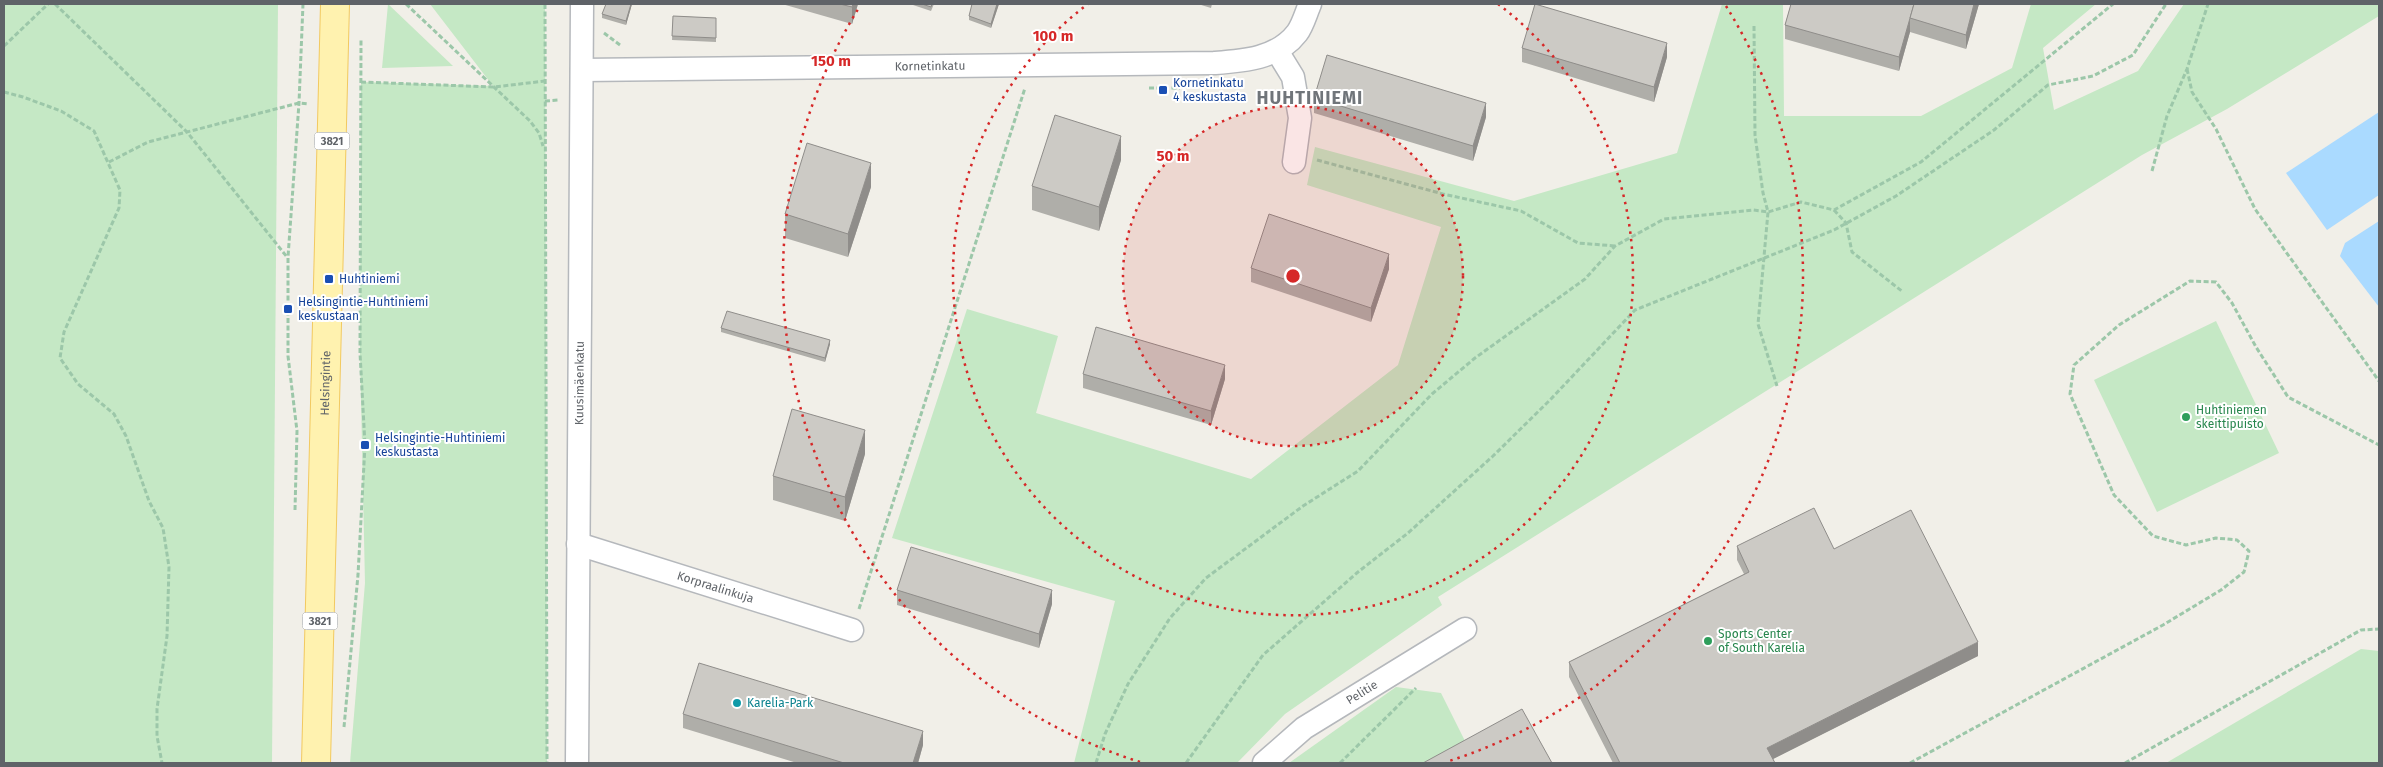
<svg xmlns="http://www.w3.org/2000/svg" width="2383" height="767" font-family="'Fira Sans',sans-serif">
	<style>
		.green { fill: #c5e8c5 }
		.water { fill: #aadaff }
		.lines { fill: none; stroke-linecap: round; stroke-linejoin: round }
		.minor-casing { stroke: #b5b8bc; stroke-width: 25 }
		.major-casing { stroke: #f2c960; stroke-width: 30 }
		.path { stroke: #9cc7a9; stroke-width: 3; stroke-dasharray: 5 2.5; stroke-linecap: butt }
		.minor { stroke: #fff; stroke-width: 22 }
		.major { stroke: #fff2af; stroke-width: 28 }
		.wall { fill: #afaea9 }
		.shaded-wall { fill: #8f8d8a }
		.building { fill: #cccac5; stroke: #8f8d8a }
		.ring { fill: none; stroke: #d62828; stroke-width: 2.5; stroke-dasharray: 2.5 5 }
		.transit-dot { fill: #1a4fb4; stroke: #fff; stroke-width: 2 }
		.leisure-dot { fill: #2e9e5b; stroke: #fff; stroke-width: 2 }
		.culture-dot { fill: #0f9aa8; stroke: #fff; stroke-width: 2 }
		.labels { text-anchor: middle; stroke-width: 4; stroke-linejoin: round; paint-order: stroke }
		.shield { fill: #fff; stroke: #8f9295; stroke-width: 1 }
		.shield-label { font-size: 11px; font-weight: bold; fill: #5f6368 }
		.street-label { font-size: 12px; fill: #5f6368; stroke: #fff }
		.transit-label { font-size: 12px; fill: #164399; stroke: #fff; text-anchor: start }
		.leisure-label { font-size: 12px; fill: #27864d; stroke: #fff; text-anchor: start }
		.culture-label { font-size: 12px; fill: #0d838f; stroke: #fff; text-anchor: start }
		.district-label { font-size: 18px; font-weight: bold; letter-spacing: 1px; fill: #70757a; stroke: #fff }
		.centre { fill: #d62828; stroke: #fff; stroke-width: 2.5 }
		.ring-label { font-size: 15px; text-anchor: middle; font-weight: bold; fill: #d62828; stroke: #fff; stroke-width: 4; stroke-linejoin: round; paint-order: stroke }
	</style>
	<rect width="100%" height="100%" fill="#f1efe8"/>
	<g class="green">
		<polygon points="4,4 278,4 272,763 4,763"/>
		<polygon points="388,4 453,66 382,68"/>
		<polygon points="430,4 545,4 547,763 350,763 365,583 360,353 361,82 493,86"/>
		<polygon points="1722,4 1783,4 1784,116 1921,116 2012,68 2031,4 2096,4 2043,48 2054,110 2138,71 2184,4 2379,4 2379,16 2227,109 2142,155 1438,597 1442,605 1285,714 1237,763 1074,763 1115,601 892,538 967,309 1058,336 1036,413 1251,479 1398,365 1441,227 1307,185 1315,147 1514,201 1677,153"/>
		<polygon points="2216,321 2279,453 2157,512 2094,380"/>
		<polygon points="2361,649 2379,651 2379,763 2166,763"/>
		<polygon points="1396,687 1441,693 1467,745 1430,763 1289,763"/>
	</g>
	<g class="water">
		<polygon points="2379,112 2379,195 2327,230 2286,173"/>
		<polygon points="2379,221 2379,307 2340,256 2345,243"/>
	</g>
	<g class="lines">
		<defs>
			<g id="minor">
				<polyline points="1277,51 1293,77 1300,118 1294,162"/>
				<path id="s1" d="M 582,70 L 1214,63 C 1243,61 1277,59 1297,33 C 1303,25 1306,13 1310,4"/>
				<path id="s2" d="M 578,544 L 852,630"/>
				<path id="s3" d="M 577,763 L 582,4"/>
				<path id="s4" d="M 1264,763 L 1304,728 L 1465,629"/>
			</g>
			<g id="major">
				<path id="s5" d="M 316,763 L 335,4"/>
			</g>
		</defs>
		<use href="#minor" class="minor-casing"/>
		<use href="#major" class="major-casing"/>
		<g class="path">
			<polyline points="55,4 187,132 287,257"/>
			<polyline points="406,4 530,121 539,133 543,146"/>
			<polyline points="545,4 547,763"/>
			<polyline points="1754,26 1755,135 1763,193 1768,212 1758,324 1777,386"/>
			<polyline points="604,33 620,45"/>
			<polyline points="4,46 48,4"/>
			<polyline points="2187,69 2192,92 2216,129 2255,209 2379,381"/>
			<polyline points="361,82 494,87 545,81"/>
			<polyline points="1149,88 1180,88"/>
			<polyline points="4,92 23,97 61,111 94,131 120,190 119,208 64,332 60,358 78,384 114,414 126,436 149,501 163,528 169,567 167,636 157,709 157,736 162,763"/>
			<polyline points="545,101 559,100"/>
			<polyline points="1317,160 1443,194 1521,211 1578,243 1615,246"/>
			<polyline points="109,162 148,142 299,103 308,104"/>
			<polyline points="2152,171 2167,116 2187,69 2208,4"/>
			<polyline points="1834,210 1846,223 1852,252 1903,292"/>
			<polyline points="295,510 297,431 288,356 288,257 299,103 303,4"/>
			<polyline points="859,609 1025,88"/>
			<polyline points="344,727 358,575 365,445 360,353 361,39"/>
			<polyline points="1096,763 1105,734 1128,684 1170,618 1206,578 1303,506 1358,471 1432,394 1475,358 1585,279 1615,246 1664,219 1753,210 1768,212 1801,202 1834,210 1921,162 2113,4"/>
			<polyline points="1186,763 1263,655 1358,572 1408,533 1493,456 1550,400 1635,310 1834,230 1896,196 1994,130 2048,85 2093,76 2133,55 2166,4"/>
			<polyline points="1340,763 1416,688"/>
			<polyline points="1910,763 2163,625 2221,590 2244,572 2249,551 2237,540 2216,538 2186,545 2153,536 2114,495 2070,394 2074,365 2119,325 2190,281 2216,282 2232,303 2256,347 2288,397 2379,445"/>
			<polyline points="2125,763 2361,630 2379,629"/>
		</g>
		<use href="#minor" class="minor"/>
		<use href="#major" class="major"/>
	</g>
	<g class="wall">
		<polygon points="632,4 626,25 602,18 602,14"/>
		<polygon points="782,4 858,4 852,24"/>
		<polygon points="910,4 934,4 931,11"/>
		<polygon points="999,4 991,28 969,20 969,16"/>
		<polygon points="1198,4 1212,4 1211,8"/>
		<polygon points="1791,4 1979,4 1966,49 1910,32 1899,71 1785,39 1785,25"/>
		<polygon points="673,16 716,18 716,42 672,40"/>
		<polygon points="1522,48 1667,57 1654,102 1522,62"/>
		<polygon points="1314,98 1486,117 1473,161 1314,113"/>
		<polygon points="1121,160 1099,231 1032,210 1032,186"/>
		<polygon points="871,187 848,257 785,238 785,214"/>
		<polygon points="1251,268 1389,269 1371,322 1251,282"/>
		<polygon points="721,328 830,344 825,362 721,332"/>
		<polygon points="1083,374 1225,379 1211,425 1083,388"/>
		<polygon points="865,454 845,521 773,500 773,476"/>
		<polygon points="1737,546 1834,549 1978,656 1773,759 1775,763 1613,763 1569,677 1569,662 1744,574 1737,560"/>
		<polygon points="897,590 1052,604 1039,648 897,605"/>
		<polygon points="683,714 923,745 918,763 797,763 683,728"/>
	</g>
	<g class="shaded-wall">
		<polygon points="631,4 632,4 626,25 626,21"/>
		<polygon points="853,4 858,4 852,24 852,7"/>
		<polygon points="997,4 999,4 991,28 991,24"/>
		<polygon points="1974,4 1979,4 1966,49 1966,35"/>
		<polygon points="1910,18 1910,32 1899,71 1899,57"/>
		<polygon points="1667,43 1667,57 1654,102 1654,87"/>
		<polygon points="1486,103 1486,117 1473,161 1473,146"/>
		<polygon points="1121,136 1121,160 1099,231 1099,207"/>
		<polygon points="871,163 871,187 848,257 848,234"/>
		<polygon points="1389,254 1389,269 1371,322 1371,308"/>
		<polygon points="830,340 830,344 825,362 825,358"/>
		<polygon points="1225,365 1225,379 1211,425 1211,411"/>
		<polygon points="865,430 865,454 845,521 845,497"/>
		<polygon points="1052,590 1052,604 1039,648 1039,634"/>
		<polygon points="1978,642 1978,656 1767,762 1767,748"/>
		<polygon points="923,731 923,745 918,763 913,763"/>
	</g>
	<g class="building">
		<polygon points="606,4 631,4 626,21 602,14"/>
		<polygon points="840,4 853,4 852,7"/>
		<polygon points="922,4 932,4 931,7"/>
		<polygon points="972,4 997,4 991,24 969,16"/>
		<polygon points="1535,4 1667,43 1654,87 1522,48"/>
		<polygon points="1791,4 1914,4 1899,57 1785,25"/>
		<polygon points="1914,4 1974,4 1966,35 1910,18"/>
		<polygon points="673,16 716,18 716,38 672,36"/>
		<polygon points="1327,55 1486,103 1473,146 1314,98"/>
		<polygon points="1055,115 1121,136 1099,207 1032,186"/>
		<polygon points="807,143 871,163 848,234 785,214"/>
		<polygon points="1269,214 1389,254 1371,308 1251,268"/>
		<polygon points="727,311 830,340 825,358 721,328"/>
		<polygon points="1096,327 1225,365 1211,411 1083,374"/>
		<polygon points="792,409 865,430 845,497 773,476"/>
		<polygon points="1814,508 1834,549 1911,510 1978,642 1767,748 1775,763 1620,763 1569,662 1749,572 1737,546"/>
		<polygon points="911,547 1052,590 1039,634 897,590"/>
		<polygon points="699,663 923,731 913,763 844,763 683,714"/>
		<polygon points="1522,709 1552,763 1423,763"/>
	</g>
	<circle cx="1293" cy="276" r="170" fill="#d62828" fill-opacity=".12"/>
	<g class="ring">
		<circle cx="1293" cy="276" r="170"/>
		<path d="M1498 4A340 340 0 1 1 1088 4"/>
		<path d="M1140 762A510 510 0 0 1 860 6M1726 6A510 510 0 0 1 1446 762"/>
	</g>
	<g class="transit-dot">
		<rect x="1158" y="85" width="10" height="10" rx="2.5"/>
		<rect x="324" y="274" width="10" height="10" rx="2.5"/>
		<rect x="283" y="304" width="10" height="10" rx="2.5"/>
		<rect x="360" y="440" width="10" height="10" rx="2.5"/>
	</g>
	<g class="leisure-dot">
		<circle cx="2186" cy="417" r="5"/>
		<circle cx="1708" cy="641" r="5"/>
	</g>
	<circle class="culture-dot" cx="737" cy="703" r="5"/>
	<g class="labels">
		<g class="shield">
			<rect x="314.5" y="132.5" width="35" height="17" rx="4"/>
			<rect x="302.5" y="612.5" width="35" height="17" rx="4"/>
		</g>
		<g class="shield-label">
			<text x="332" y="145">3821</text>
			<text x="320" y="625">3821</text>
		</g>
		<g class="street-label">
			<text dy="4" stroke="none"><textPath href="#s1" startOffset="348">Kornetinkatu</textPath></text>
			<text dy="4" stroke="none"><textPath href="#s3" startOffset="380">Kuusimäenkatu</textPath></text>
			<text dy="4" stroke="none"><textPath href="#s5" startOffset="380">Helsingintie</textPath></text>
			<text dy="4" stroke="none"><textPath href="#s2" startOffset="144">Korpraalinkuja</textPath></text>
			<text dy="4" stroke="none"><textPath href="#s4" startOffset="121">Pelitie</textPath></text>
		</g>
		<g class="transit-label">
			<text x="1173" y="87">Kornetinkatu<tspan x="1173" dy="14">4 keskustasta</tspan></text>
			<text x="339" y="283">Huhtiniemi</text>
			<text x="298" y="306">Helsingintie-Huhtiniemi<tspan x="298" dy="14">keskustaan</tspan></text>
			<text x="375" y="442">Helsingintie-Huhtiniemi<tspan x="375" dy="14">keskustasta</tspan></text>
		</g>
		<g class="leisure-label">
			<text x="2196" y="414">Huhtiniemen<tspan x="2196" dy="14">skeittipuisto</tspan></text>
			<text x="1718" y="638">Sports Center<tspan x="1718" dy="14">of South Karelia</tspan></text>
		</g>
		<g class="culture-label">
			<text x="747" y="707">Karelia-Park</text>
		</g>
		<g class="district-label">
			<text x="1310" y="104">HUHTINIEMI</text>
		</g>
	</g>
	<circle cx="1293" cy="276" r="8" class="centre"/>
	<g class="ring-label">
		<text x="1053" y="41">100 m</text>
		<text x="831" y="66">150 m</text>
		<text x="1173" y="161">50 m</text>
	</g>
	<rect width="2383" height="767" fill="none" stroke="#5f6368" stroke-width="10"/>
</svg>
